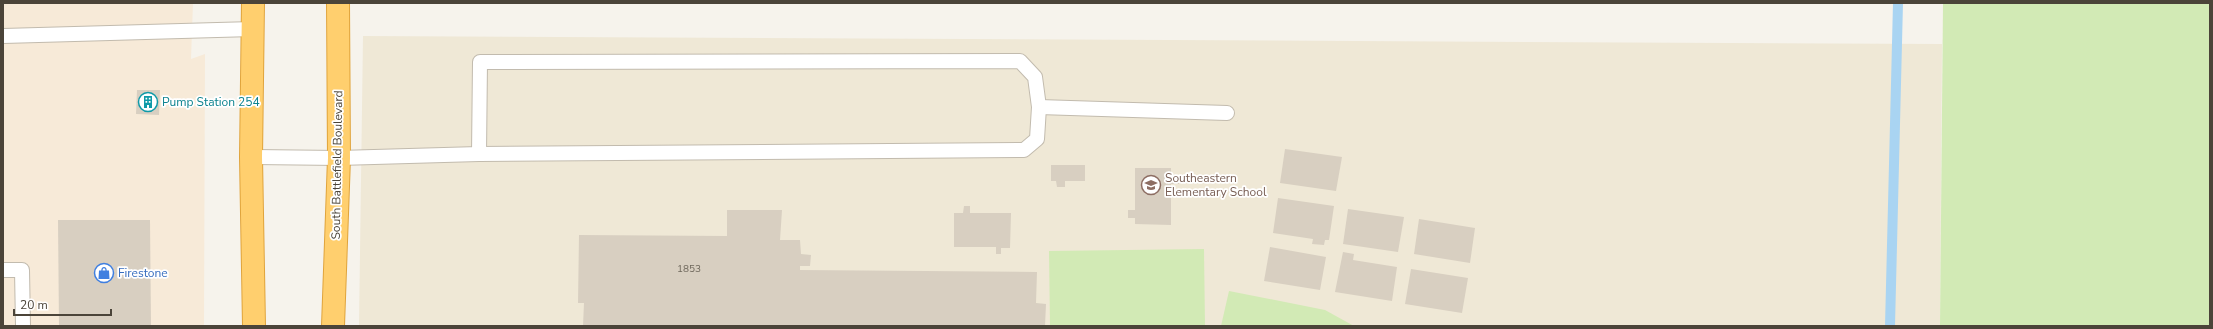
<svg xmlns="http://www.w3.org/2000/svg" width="2213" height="329" font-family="'Nunito Sans',sans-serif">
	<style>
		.commercial { fill: #f7ead8 }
		.education { fill: #efe8d6 }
		.green { fill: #d2eab5 }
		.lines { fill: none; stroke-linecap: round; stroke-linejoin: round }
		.stream { stroke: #a9d4f2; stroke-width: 10 }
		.building { fill: #d8cfc1 }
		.lane-casing { stroke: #c2bbae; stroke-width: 16 }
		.highway-casing { stroke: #e0a43c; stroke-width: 24 }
		.lane { stroke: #fff; stroke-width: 14 }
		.highway { stroke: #ffcf6e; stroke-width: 22 }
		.labels { text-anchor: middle; stroke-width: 3.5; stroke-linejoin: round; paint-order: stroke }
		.number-label { font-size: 10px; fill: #6e675b }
		.culture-label { font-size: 12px; fill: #0d838f; stroke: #fff; text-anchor: start }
		.street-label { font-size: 12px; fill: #4b4439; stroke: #fff }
		.education-label { font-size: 12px; fill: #785e54; stroke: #fff; text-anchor: start }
		.shop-label { font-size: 12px; fill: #366cbe; stroke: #fff; text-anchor: start }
	</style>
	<rect width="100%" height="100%" fill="#f6f3ec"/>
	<polygon class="commercial" points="3,3 193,3 191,59 205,54 204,326 3,326"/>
	<polygon class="education" points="363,36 1942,44 1940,326 359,326"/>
	<g class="green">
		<polygon points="1943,3 2210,3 2210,326 1940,326"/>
		<polygon points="1204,249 1205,326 1050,326 1049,251"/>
		<polygon points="1229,291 1325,310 1354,326 1221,326"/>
	</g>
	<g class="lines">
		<polyline class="stream" points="1890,326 1898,3"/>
	</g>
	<g class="building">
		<polygon points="137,90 160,90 159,115 136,114"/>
		<polygon points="1285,149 1342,157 1336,191 1280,183"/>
		<polygon points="1051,165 1085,165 1085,181 1065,181 1065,187 1057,187 1056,181 1051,181"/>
		<polygon points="1135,168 1171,168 1171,177 1179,177 1179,184 1171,184 1171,225 1135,224 1135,218 1128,218 1128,210 1135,210"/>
		<polygon points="1278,198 1334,206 1329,240 1325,240 1324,245 1312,244 1313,239 1273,233"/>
		<polygon points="964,206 970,206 970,213 1011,213 1010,248 1001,248 1001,254 996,254 996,247 954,247 954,213 963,213"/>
		<polygon points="1348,209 1404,217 1398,252 1343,244"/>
		<polygon points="727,210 782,210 780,240 800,240 801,254 811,255 810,266 800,266 800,270 1037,272 1036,303 1046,304 1045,326 583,326 584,303 578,303 579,235 727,236"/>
		<polygon points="1419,219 1475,228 1470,263 1414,254"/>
		<polygon points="58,220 150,220 151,326 59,326"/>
		<polygon points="1270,247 1326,257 1320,290 1264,281"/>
		<polygon points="1343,252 1354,254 1353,260 1397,267 1392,301 1335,292"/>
		<polygon points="1411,269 1468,278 1462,313 1405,304"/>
	</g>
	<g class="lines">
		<defs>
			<g id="lane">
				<polyline points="3,36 253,29"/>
				<polyline points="1039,107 1227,113"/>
				<polyline points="251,157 339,158 479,154 1024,150 1037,139 1039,107 1035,77 1020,61 480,62 479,154"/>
				<polyline points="3,270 22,270 23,326"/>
			</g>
			<g id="highway">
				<polyline points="253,3 251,157 254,326"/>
				<polyline points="333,326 339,158 338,3"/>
			</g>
		</defs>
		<use href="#lane" class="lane-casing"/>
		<use href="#highway" class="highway-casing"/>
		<use href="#lane" class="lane"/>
		<use href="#highway" class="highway"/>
	</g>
	<defs>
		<symbol id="building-ring" viewBox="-11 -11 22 22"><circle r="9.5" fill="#fff" stroke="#0f9aa8" stroke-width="1.5"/><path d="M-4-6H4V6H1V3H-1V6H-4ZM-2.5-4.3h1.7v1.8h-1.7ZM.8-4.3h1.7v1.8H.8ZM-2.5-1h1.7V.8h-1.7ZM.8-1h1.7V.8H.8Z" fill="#0f9aa8"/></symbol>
		<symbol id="school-ring" viewBox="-11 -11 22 22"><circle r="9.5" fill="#fff" stroke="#8d6e63" stroke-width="1.5"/><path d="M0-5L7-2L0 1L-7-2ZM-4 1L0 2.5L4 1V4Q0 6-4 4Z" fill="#8d6e63"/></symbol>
		<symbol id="shop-ring" viewBox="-11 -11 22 22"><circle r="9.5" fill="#fff" stroke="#3f7fe0" stroke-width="1.5"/><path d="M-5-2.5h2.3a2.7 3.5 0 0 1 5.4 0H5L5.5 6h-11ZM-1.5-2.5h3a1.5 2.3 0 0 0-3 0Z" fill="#3f7fe0"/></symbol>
	</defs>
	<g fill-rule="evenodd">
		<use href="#building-ring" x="137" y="91" width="22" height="22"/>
		<use href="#school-ring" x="1140" y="174" width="22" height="22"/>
		<use href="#shop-ring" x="93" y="262" width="22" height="22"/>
	</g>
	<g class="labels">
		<g class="number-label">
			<text x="689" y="272">1853</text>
		</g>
		<g class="culture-label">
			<text x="162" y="106">Pump Station 254</text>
		</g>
		<g class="street-label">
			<text transform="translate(337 165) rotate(-89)" y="4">South Battlefield Boulevard</text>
		</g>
		<g class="education-label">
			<text x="1165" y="182">Southeastern<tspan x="1165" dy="14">Elementary School</tspan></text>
		</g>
		<g class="shop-label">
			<text x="118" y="277">Firestone</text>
		</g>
	</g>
	<rect width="2213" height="329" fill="none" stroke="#4b4439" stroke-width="8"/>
	<path d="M14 309v6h97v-6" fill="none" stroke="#4b4439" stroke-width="2"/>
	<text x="20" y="309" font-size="12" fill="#4b4439" stroke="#ffffff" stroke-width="3" paint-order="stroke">20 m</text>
</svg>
